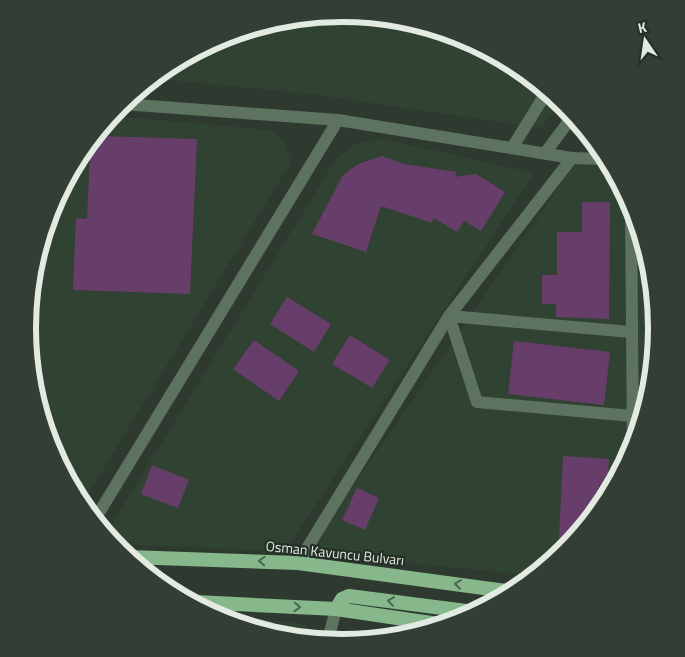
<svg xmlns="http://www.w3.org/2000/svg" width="685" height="657" font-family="'Titillium Web',sans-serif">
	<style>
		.built { fill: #304232 }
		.building { fill: #673d69 }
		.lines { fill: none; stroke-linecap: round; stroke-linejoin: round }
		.minor { stroke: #5d725f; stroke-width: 12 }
		.tertiary { stroke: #5d725f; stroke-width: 12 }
		.trunk { stroke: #87b88c; stroke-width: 14 }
		.oneway { stroke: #4c664e }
		.labels { text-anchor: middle; stroke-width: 4.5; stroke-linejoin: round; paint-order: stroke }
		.street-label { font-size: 14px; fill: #e2eae2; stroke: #243025 }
		.rim { fill: none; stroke: #e2eae2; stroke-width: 6 }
	</style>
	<rect width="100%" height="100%" fill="#2e3a2f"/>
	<g class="built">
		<polygon points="343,14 463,38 560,103 541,128 311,94 160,79 222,38"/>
		<polygon points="113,116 269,130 284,141 290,159 289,165 85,499 52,449 28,328 52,208"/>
		<polygon points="383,139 534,173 285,551 115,544 107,532 336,159 355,144"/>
		<polygon points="574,165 605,166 633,208 657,329 633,449 565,551 529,575 307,553"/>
		<polygon points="213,614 304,624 308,627 313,637 222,619"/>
	</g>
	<g class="building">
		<polygon points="100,136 197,139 190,294 73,290 76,218 87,219 90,151"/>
		<polygon points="382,156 404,164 457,172 454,177 476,174 505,192 481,231 464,221 457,232 434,218 432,223 381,206 366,252 312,234 343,175 358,164"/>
		<polygon points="582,202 610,202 609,319 556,317 556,304 542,304 542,275 557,275 557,232 582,232"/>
		<polygon points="287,297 331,324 314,352 270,324"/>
		<polygon points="350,335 390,360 372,388 332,364"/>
		<polygon points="254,340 299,371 279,401 233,369"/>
		<polygon points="514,341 610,352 604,405 508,394"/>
		<polygon points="563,456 609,459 607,486 599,485 598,502 573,539 559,538"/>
		<polygon points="152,465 189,480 178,508 141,494"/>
		<polygon points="357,488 379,498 365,530 342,520"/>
	</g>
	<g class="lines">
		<g class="minor">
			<polyline points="123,104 338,120 572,158 600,159"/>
			<polyline points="512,148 546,93"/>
			<polyline points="545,153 572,117"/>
			<polyline points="631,205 633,450"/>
			<polyline points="631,332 449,316 477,402 632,416"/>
			<polyline points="97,516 338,120"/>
			<polyline points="298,563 449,316 572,158"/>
		</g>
		<polyline class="tertiary" points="328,640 336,609"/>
		<g class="trunk">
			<polyline points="129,557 298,563 506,591"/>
			<polyline points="196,602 336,609 438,624"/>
			<polyline points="336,609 342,599 349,596 474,612"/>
		</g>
	</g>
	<defs><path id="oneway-chevron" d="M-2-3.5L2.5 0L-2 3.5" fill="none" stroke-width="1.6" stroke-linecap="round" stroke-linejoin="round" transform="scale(1.25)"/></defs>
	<g class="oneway">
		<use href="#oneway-chevron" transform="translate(262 561) rotate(-178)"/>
		<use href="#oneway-chevron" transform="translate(458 584) rotate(-172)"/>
		<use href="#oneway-chevron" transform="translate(391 601) rotate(-172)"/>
		<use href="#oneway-chevron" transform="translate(297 607) rotate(3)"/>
	</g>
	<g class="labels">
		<g class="street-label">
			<text transform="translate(335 553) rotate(6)" y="5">Osman Kavuncu Bulvarı</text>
		</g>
	</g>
	<path d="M0 0H685V657H0ZM36 328a306 306 0 1 1 612 0a306 306 0 1 1-612 0Z" fill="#333f34" fill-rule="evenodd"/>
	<path class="rim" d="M36 328a306 306 0 1 1 612 0a306 306 0 1 1-612 0Z"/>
	<g transform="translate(645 40) rotate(347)" stroke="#243025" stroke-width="4" paint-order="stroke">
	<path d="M0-4L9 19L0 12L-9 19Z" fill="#e2eae2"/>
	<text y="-8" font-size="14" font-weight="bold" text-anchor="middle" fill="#e2eae2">K</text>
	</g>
</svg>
